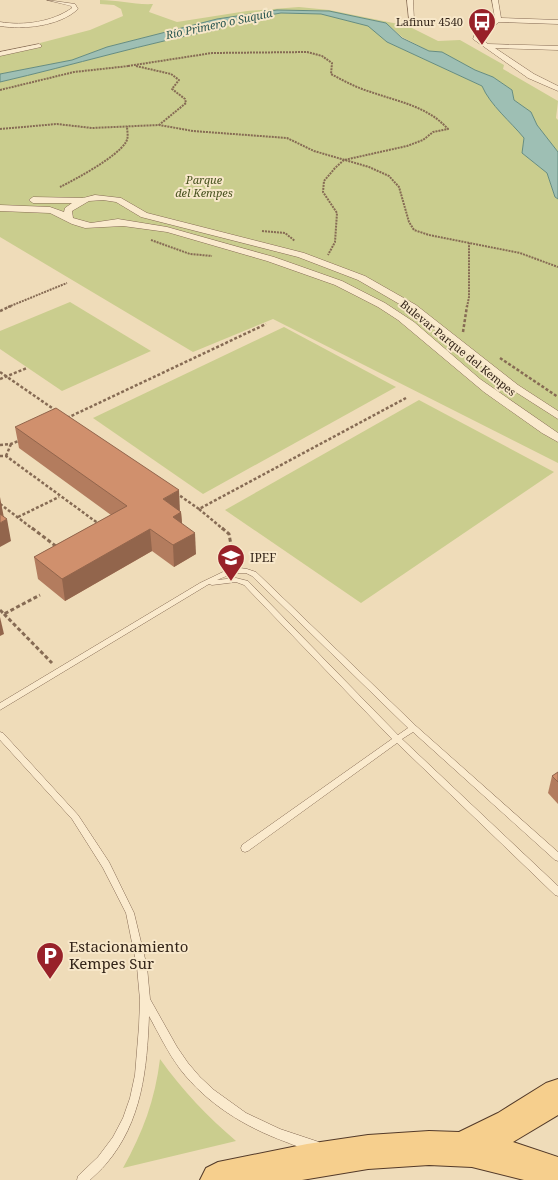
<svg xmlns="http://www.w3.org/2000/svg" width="558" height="1180" font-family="'Noto Serif',serif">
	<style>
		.green { fill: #cacd8e }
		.water { fill: #9ebfb4; stroke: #668d81 }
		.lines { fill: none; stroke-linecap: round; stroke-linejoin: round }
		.service-casing { stroke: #866b54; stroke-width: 1 }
		.minor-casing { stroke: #866b54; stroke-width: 1 }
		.primary-casing { stroke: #533a29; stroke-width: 2 }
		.path-far2 { stroke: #866b54; stroke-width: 2; stroke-dasharray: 2 1; stroke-linecap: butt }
		.path-far1 { stroke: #866b54; stroke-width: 2.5; stroke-dasharray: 3 2; stroke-linecap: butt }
		.path { stroke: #866b54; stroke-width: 3; stroke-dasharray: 4 2.5; stroke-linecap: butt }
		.service { fill: #faeacd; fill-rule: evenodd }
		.minor { fill: #faeacd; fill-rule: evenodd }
		.primary { fill: #f6cf8d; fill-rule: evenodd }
		.wall { fill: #b37c5e }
		.shaded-wall { fill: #92654c }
		.building { fill: #d0906d; stroke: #92654c }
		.labels { text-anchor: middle; stroke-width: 4; stroke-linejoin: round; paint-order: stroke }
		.far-poi-label { font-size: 11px; fill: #342519; stroke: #f7e7c9; text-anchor: end }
		.far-water-label { font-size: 11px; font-style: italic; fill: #285550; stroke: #f7e7c9 }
		.far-park-label { font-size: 11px; font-style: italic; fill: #48521f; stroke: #f7e7c9 }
		.far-street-label { font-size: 11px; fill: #342519; stroke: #f7e7c9 }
		.poi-label { font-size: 12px; fill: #342519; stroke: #f7e7c9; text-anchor: start }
		.near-poi-label { font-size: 15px; fill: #342519; stroke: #f7e7c9; text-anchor: start }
	</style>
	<rect width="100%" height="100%" fill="#efdcb9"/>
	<g class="green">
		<path d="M 100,0 C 118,0 135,5 153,4 L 149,12 L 177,22 L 247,11 L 299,7 L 329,10 L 408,26 L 438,41 L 460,40 L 504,65 L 503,69 L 558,101 L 556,118 L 558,120 L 558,152 L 537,125 L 531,112 L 514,100 L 512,90 L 493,77 L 475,70 L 442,52 L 429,51 L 402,37 L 386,23 L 329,11 L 310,10 L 277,10 L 217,19 L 107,47 L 72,60 L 0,74 L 0,55 L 39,48 L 40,43 L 90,30 L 123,16 L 121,9 L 114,5 L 100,4 Z"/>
		<path d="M 281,13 L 321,14 L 369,26 L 387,42 L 482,86 C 490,105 511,122 524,138 L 522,153 L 547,173 L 555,197 L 558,199 L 558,463 L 273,319 L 193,352 L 0,237 L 0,82 C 74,65 146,43 220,29 C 230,19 266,16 281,13 Z"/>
		<polygon points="70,302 151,351 62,391 0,349 0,331"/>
		<polygon points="284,327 396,387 203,494 93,418"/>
		<polygon points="419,400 554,472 361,603 225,510"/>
		<path d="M 160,1059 C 182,1090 208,1117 236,1141 L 123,1168 C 143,1132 155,1100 160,1059 Z"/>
	</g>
	<path class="water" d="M 277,10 L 329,11 L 386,23 L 402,38 L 429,51 L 442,52 L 475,70 L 493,77 L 512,90 L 514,100 L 531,112 L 537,125 L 558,152 L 558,199 L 555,197 L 547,173 L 522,153 L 524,138 C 511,122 490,105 482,86 L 387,42 L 368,26 L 321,14 L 281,13 L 246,19 L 223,26 L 220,29 C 146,43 74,65 0,82 L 0,74 L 72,60 L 107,47 L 217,19 Z"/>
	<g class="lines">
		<defs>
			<g id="service">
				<path d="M 240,568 L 247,569 L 256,572 L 416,726 L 558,852 L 558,861 L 555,860 L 413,732 L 402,739 L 558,886 L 558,896 L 555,895 L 397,743 L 248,851 L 245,852 L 242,851 L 241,848 L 242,845 L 392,739 L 244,585 L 236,582 L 212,585 L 209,584 L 204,587 L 0,710 L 0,703 L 200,583 L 225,571 ZM 234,573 L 246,573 L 252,576 L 408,728 L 398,735 L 248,581 L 236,578 L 217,580 Z"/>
				<path d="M 0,732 L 3,733 L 78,815 L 109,862 L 134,913 L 147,967 L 150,999 L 177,1047 L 188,1063 L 200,1077 L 214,1090 L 246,1113 L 280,1129 L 319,1142 L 320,1146 L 319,1150 C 311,1153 294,1145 286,1142 C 245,1127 207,1104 180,1069 C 168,1053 159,1034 149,1016 C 147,1069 142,1122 106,1164 C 101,1170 95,1175 90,1180 L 77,1180 L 78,1176 L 98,1157 L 113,1137 L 123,1118 L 130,1098 L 135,1075 L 139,1026 L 140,1000 L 137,967 L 126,913 L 103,868 L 72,819 L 0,740 Z"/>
			</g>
			<g id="minor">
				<path d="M 47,0 L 75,4 L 78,9 C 60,26 24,30 0,26 L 0,22 C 24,26 52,22 72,8 L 71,6 Z"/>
				<polygon points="407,0 413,0 414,20 409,19"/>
				<polygon points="492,0 498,0 501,18 558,20 558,24 499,22 479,37 488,44 558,46 558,50 495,48 534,74 558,86 558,91 528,78 473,39 475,33 495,19"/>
				<polygon points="39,44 41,45 41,47 0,56 0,52"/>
				<polygon points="95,195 121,198 147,213 304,253 365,276 416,305 518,385 558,411 558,419 511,389 408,309 358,280 298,257 141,217 116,202 103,200 89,201 72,211 73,218 91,223 118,219 167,227 274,257 342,281 385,303 414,322 480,379 558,433 558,442 542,433 484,392 398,320 378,307 335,285 267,261 167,232 123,226 85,228 72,224 50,213 0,211 0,205 50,207 64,212 65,208 72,203 33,203 29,200 33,197 83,198"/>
			</g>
			<polygon id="primary" points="558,1079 558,1115 513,1142 558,1157 558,1180 524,1180 472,1167 429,1165 368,1169 302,1180 200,1180 206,1168 218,1162 307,1144 368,1135 429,1131 459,1132 498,1113 546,1083"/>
		</defs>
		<use href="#service" class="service-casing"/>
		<use href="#minor" class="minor-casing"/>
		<use href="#primary" class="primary-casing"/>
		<g class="path-far2">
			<path d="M 128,66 L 212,53 L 307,52 L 322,56 L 332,63 L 331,74 C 344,81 357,88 371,92 C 399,102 427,106 448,129 L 433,132 L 423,140 L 407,146 L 344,160 L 335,168 L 324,181 L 323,192 L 337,213 L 335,242 L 328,255"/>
			<polyline points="136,66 171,74 179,80 172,89 185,99 186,103 159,125"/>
			<polyline points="0,90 74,72 129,66"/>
			<polyline points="0,129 57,124 92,128 159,125 193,131 287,138 314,151 369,167 389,176 399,187 409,222 414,230 429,235 520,253 558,267"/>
			<path d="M 60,187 C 76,179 117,157 126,142 C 129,137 127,131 127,126"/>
			<polyline points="262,231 285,233 295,241"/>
			<polyline points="151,240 190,254 212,256"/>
			<polyline points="8,307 67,283"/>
			<polyline points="467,307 469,297 469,243"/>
		</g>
		<g class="path-far1">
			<polyline points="0,311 11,306"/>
			<polyline points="463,332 467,306"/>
			<polyline points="500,358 558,397"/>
			<polyline points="0,372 55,410"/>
			<polyline points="0,379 27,368"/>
			<polyline points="67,418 266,324"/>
			<polyline points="0,445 11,444 21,440"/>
			<polyline points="0,456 6,456 99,524"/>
			<polyline points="6,456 11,444"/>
			<polyline points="176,493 199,509 406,398"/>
			<polyline points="0,504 33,529"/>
			<polyline points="199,509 223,529"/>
			<polyline points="18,517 59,497"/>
		</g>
		<g class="path">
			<polyline points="32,528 57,547"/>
			<polyline points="222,528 229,534 234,561"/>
			<polyline points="0,610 4,614 40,595"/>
			<polyline points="4,614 52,663"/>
		</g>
		<use href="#service" class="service"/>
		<use href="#minor" class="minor"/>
		<use href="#primary" class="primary"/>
	</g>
	<g class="wall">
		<polygon points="15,427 181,512 182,524 196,554 174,567 152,551 65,601 38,579 34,557 111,515 19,448"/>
		<polygon points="558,772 558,804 548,793 552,776"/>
	</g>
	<g class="shaded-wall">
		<polygon points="179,490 180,512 163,499"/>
		<polygon points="0,497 4,518 0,520"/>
		<polygon points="181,512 183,534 173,517"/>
		<polygon points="7,519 11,541 0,547 0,523"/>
		<polygon points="150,529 152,551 65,601 62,579"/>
		<polygon points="195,533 196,554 174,567 173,545"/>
		<polygon points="0,617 4,634 0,636"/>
	</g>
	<g class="building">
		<polygon points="56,408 179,490 163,499 181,512 173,517 195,533 173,545 150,529 62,579 34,557 127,506 15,427"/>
		<polygon points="0,514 7,519 0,523"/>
		<polygon points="558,772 558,782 552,776"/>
	</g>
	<defs>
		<symbol id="bus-pin" viewBox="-11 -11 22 30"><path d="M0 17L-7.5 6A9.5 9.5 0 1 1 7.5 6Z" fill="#982129" stroke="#f7e7c9"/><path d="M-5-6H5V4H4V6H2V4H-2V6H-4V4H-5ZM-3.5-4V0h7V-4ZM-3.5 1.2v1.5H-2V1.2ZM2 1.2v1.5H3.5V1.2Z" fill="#fff"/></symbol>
		<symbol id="university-pin" viewBox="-11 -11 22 30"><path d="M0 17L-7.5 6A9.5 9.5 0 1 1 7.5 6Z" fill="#982129" stroke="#f7e7c9"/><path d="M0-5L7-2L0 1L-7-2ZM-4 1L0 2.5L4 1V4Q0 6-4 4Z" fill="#fff"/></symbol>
		<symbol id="parking-pin" viewBox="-11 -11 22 30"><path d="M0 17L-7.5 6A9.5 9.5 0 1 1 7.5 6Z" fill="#982129" stroke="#f7e7c9"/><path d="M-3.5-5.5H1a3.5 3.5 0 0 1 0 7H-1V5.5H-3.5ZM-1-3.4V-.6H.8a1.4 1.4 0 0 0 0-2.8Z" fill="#fff"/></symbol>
	</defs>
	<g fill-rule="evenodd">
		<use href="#bus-pin" x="466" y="6" width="32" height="43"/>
		<use href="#university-pin" x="215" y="542" width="32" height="43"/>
		<use href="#parking-pin" x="34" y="940" width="32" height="43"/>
	</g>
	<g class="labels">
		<g class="far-poi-label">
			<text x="463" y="26">Lafinur 4540</text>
		</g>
		<g class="far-water-label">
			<text transform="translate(219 24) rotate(-12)" y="4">Río Primero o Suquía</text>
		</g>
		<g class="far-park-label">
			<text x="204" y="184">Parque<tspan x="204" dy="13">del Kempes</tspan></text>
		</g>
		<g class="far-street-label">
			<text transform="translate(458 348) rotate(39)" y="4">Bulevar Parque del Kempes</text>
		</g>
		<g class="poi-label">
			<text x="250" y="562">IPEF</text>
		</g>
		<g class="near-poi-label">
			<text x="69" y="952">Estacionamiento<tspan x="69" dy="17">Kempes Sur</tspan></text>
		</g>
	</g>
</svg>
